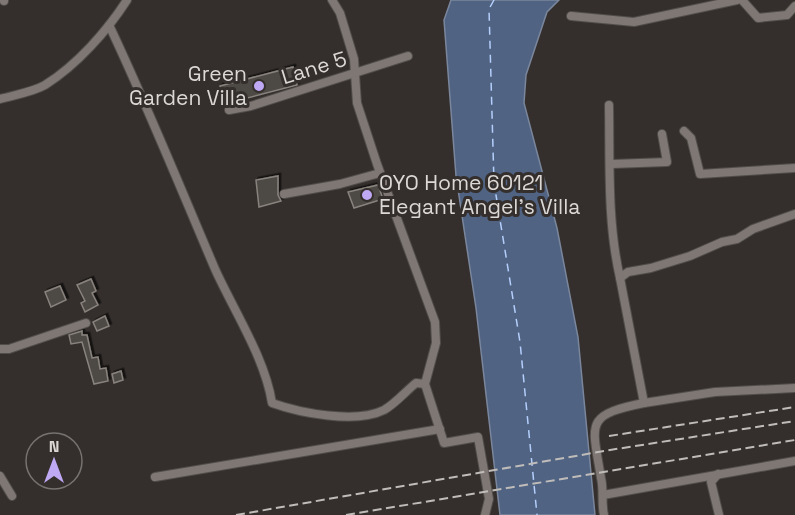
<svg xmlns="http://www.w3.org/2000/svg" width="795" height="515" font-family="'Space Grotesk',sans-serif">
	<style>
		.water { fill: #506383; stroke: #7a869c; stroke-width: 1.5 }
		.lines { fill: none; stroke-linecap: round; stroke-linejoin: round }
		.ferry { stroke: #b4cffc; stroke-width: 1.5; stroke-dasharray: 8 6; stroke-linecap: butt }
		.building { fill: #4e4945; stroke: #89837e; stroke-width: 1.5; filter: url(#shadow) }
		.street-casing { stroke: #514d4a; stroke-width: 10 }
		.street { stroke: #7e7774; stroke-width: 8 }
		.rail { stroke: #bfbcba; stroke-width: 2; stroke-dasharray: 9 4.5; stroke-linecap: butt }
		.poi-dot { fill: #bfa9f4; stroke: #342f2c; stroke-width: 2 }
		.labels { text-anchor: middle; stroke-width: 6; stroke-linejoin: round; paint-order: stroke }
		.street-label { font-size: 21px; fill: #dbd8d6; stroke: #342f2c }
		.poi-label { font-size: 21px; fill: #dbd8d6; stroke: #342f2c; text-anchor: end }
	</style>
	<defs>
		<filter id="shadow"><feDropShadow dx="2.5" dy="-2.5" stdDeviation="0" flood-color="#0009"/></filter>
	</defs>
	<rect width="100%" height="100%" fill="#342f2c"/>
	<polygon class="water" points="451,0 559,0 547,12 526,75 524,103 557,228 578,337 595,515 500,515 476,308 456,176 444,20"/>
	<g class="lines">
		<polyline class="ferry" points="494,0 489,9 494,183 520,342 537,515"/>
	</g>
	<g class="building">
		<polygon points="293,67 297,85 224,104 220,86"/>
		<polygon points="278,176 278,195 281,201 259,207 256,180"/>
		<polygon points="378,185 383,199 354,208 348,192"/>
		<polygon points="91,279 96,291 92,293 98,305 85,312 81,303 85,301 77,285"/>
		<polygon points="60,286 66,300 51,307 45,292"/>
		<polygon points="105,316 109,326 97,331 93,322"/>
		<polygon points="82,331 82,335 87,335 92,358 98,357 100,369 106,368 108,381 94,384 82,342 71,344 69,335"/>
		<polygon points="121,371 123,380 114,383 112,374"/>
	</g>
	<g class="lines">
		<defs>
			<g id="street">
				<polyline points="4,0 4,1"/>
				<polyline points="332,0 340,13 354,59 357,103 377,164 435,322 436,343 425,384 444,443 478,437 489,499 485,515"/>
				<polyline points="742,0 758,18 787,15 795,6"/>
				<polyline points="571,16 634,22 737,0"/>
				<path d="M 109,25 C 147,105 180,187 215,269 C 234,311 265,358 272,403 C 300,413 356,424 384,410 C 395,404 406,391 416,383 L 425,384"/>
				<path d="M 0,99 C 14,95 33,92 45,85 C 77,65 107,31 127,0"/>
				<path d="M 609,105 C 610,163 607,221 620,278 L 628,272 L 651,268 L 690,256 L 722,242 L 737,239 L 753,229 L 795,214"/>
				<polyline points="229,110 251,106 408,56"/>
				<polyline points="684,131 691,138 700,174 795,168"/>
				<polyline points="612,164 667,162 662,134"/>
				<polyline points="284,194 340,184 380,173"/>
				<polyline points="620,278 644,403 715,392 795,388"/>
				<polyline points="0,349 9,349 86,323"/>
				<polyline points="718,474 711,482 719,515"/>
				<polyline points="0,476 12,496"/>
				<polyline points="155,477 440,429"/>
				<polyline points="603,495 795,461"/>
				<path d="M 604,515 C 601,502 604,490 601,478 C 592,423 584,415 644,403"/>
			</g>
		</defs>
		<use href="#street" class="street-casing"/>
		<use href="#street" class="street"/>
		<g class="rail">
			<polyline points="609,436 795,407"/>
			<polyline points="236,515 610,450 795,421"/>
			<polyline points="346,515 795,440"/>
		</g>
	</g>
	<g class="poi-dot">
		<circle cx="259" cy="86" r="6"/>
		<circle cx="367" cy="195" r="6"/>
	</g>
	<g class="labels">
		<g class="street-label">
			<text transform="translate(314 68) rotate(-17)" y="7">Lane 5</text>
		</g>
		<g class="poi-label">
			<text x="247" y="81">Green<tspan x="247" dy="24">Garden Villa</tspan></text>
			<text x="379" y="190" text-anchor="start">OYO Home 60121<tspan x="379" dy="24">Elegant Angel's Villa</tspan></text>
		</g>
	</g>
	<g transform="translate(54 461)"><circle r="28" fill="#342f2c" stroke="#777370" stroke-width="1.5"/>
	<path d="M0-4.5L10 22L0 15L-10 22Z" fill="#bfa9f4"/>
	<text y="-9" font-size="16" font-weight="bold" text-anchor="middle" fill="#dbd8d6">N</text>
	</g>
</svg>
